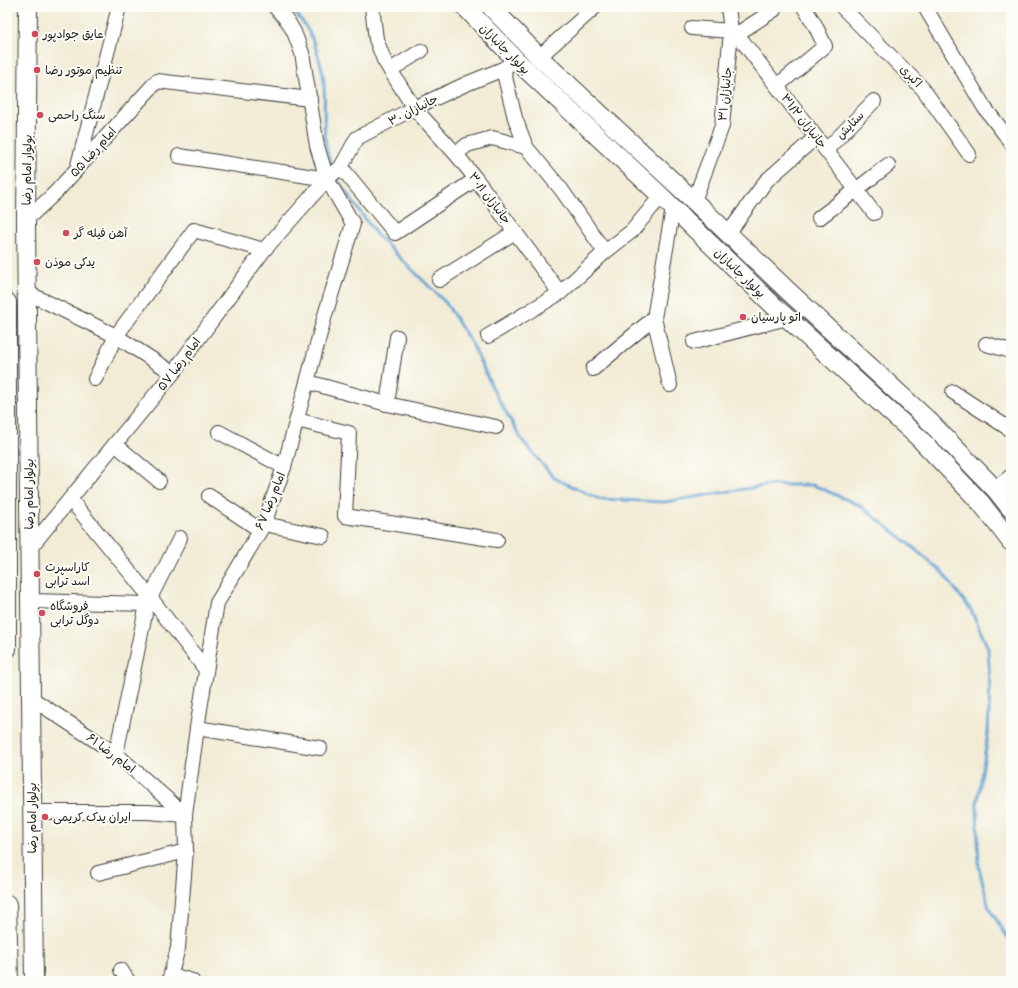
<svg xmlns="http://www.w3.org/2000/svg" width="1018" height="988" font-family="'Gochi Hand','Playpen Sans Arabic',sans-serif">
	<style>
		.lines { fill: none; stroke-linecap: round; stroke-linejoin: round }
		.stream { stroke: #60a2d4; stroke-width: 3 }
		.minor-casing { stroke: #3c3b38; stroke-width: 16 }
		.major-casing { stroke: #3c3b38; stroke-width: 20 }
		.minor { stroke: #fff; stroke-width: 14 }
		.major { stroke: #fff; stroke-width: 18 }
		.poi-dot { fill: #d1495b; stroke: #fdfcf7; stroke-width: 1.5 }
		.labels { text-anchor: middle; stroke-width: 4; stroke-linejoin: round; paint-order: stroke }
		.poi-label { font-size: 12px; fill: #1c1c1c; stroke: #fdfcf7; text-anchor: start }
		.street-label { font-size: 12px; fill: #1c1c1c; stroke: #fdfcf7 }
	</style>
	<rect width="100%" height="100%" fill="#fdfcf7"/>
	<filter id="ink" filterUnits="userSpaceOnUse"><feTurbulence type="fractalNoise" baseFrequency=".025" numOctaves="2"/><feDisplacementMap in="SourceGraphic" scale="8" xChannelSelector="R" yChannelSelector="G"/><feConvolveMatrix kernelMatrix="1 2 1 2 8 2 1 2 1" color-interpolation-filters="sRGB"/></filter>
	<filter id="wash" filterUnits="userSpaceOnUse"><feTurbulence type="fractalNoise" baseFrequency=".012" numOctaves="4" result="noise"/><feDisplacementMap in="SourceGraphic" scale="16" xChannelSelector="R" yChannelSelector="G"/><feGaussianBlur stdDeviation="0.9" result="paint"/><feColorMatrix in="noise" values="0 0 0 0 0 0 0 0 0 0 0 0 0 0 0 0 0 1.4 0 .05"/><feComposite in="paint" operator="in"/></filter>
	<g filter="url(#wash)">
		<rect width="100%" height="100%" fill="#f2ecd6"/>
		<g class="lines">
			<g class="stream">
				<path d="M 291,7 C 297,15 304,23 309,32 C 315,44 324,71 324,85 C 326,115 320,140 333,169"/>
				<polyline points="336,176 338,181 376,234 446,303 472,344 495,393 522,440 554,478 599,499 664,502 769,485 813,485 859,505 903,539 943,573 971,610 988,648 990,684 988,734 977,804 979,868 989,908 1011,943"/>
			</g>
		</g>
	</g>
	<g filter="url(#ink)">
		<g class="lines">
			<defs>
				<g id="minor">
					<polyline points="372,7 376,39 384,60 414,108 456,154 476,179 560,293"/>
					<polyline points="842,7 923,89 969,154"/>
					<polyline points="925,7 984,107 1004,133 1011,143"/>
					<polyline points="692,28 731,31 737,34 874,213"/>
					<polyline points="737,34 774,10"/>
					<polyline points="539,57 595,7"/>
					<polyline points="503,69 515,118 526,147 561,189 605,252"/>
					<polyline points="390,70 421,51"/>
					<polyline points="777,86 825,46 815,25 804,7"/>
					<polyline points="826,150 874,101"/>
					<polyline points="456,154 467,145 492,138 526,147"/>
					<polyline points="179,156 327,179"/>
					<polyline points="78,165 119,7"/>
					<polyline points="341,167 395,233 476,179"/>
					<polyline points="694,201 722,126 731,31 728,7"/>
					<polyline points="819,218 856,190 888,165"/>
					<polyline points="26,220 56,192 157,81 310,99"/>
					<polyline points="728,234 766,181 816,137"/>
					<polyline points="439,280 515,232"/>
					<polyline points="28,293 116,336 173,373"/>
					<polyline points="488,336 560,293 605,252 632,231 661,196"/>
					<polyline points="694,342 787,318"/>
					<polyline points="986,344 1011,351"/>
					<polyline points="593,369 654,318"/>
					<polyline points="95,379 116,336 194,230 264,250"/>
					<polyline points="308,382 387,404 496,427"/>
					<polyline points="670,385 654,318 673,208"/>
					<polyline points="953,392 1011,430"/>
					<polyline points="387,404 397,337"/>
					<polyline points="297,420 349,433 345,516 497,540"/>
					<polyline points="219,432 284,467"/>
					<polyline points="115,444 159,481"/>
					<polyline points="995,489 1011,476"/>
					<polyline points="209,496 260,530"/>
					<polyline points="70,499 150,597 206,670"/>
					<polyline points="264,524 323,536"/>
					<polyline points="30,548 173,373 264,250 327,179 341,167 357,138 414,108 466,84 503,69 516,60"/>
					<polyline points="30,601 147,604"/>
					<polyline points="31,698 116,754 185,815"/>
					<polyline points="197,728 320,748"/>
					<polyline points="116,754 147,604 180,538"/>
					<polyline points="32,812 148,812 185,815"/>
					<polyline points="98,873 186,851"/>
					<polyline points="121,970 128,981"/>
					<polyline points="171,975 192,981"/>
					<polyline points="169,981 178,948 186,851 185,815 197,728 217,603 264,524 284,467 325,315 353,224 327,179 317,146 302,53 294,32 287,20 275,7"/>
				</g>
				<g id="major">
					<polyline points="28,7 26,220 34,981"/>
					<polyline points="465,7 516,60 661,196 774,306 919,438 981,503 1011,542"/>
					<polyline points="491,7 539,57 694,201 787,290 929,421 995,489 1011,509"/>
					<polyline points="7,302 7,649"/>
					<polyline points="7,904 9,981"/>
				</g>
			</defs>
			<use href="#minor" class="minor-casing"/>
			<use href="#major" class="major-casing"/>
			<use href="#minor" class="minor"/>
			<use href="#major" class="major"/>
		</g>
	</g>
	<g class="poi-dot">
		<circle cx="35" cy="34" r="4"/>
		<circle cx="37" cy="70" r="4"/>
		<circle cx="40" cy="115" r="4"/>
		<circle cx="66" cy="233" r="4"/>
		<circle cx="37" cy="262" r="4"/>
		<circle cx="743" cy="317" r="4"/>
		<circle cx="37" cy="574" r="4"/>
		<circle cx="42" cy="613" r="4"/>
		<circle cx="45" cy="817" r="4"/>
	</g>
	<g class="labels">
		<g class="poi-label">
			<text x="43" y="38">عایق جوادپور</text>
			<text x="45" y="74">تنظیم موتور رضا</text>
			<text x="48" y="119">سنگ راحمی</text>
			<text x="74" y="237">آهن فیله گر</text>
			<text x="45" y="266">یدکی موذن</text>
			<text x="751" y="321">اتو پارسیان</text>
			<text x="45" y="571">کاراسپرت<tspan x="45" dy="14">اسد ترابی</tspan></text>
			<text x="50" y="610">فروشگاه<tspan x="50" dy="14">دوگل ترابی</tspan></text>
			<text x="53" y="821">ایران یدک کریمی</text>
		</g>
		<g class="street-label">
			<text transform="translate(505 49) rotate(45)" y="4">بولوار جانبازان</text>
			<text transform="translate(911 76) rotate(46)" y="4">اکبری</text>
			<text transform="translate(725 94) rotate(-84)" y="4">جانبازان ۳۱</text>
			<text transform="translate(413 110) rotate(-27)" y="4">جانبازان ۳۰</text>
			<text transform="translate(804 121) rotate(52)" y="4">جانبازان ۳۱/۲</text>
			<text transform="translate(850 125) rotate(-45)" y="4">ستایش</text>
			<text transform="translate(93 152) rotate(-48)" y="4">امام رضا ۵۵</text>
			<text transform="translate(27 170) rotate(-89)" y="4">بولوار امام رضا</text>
			<text transform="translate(490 198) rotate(53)" y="4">جانبازان ۳۰/۱</text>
			<text transform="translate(740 273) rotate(44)" y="4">بولوار جانبازان</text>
			<text transform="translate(179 364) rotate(-53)" y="4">امام رضا ۵۷</text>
			<text transform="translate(29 494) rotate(-90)" y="4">بولوار امام رضا</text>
			<text transform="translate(270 501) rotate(-68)" y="4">امام رضا ۶۷</text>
			<text transform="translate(111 753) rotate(37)" y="4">امام رضا ۶۱</text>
			<text transform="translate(32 818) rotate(-90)" y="4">بولوار امام رضا</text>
		</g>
	</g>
	<rect width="1018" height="988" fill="none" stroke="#fdfcf7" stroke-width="24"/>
</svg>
